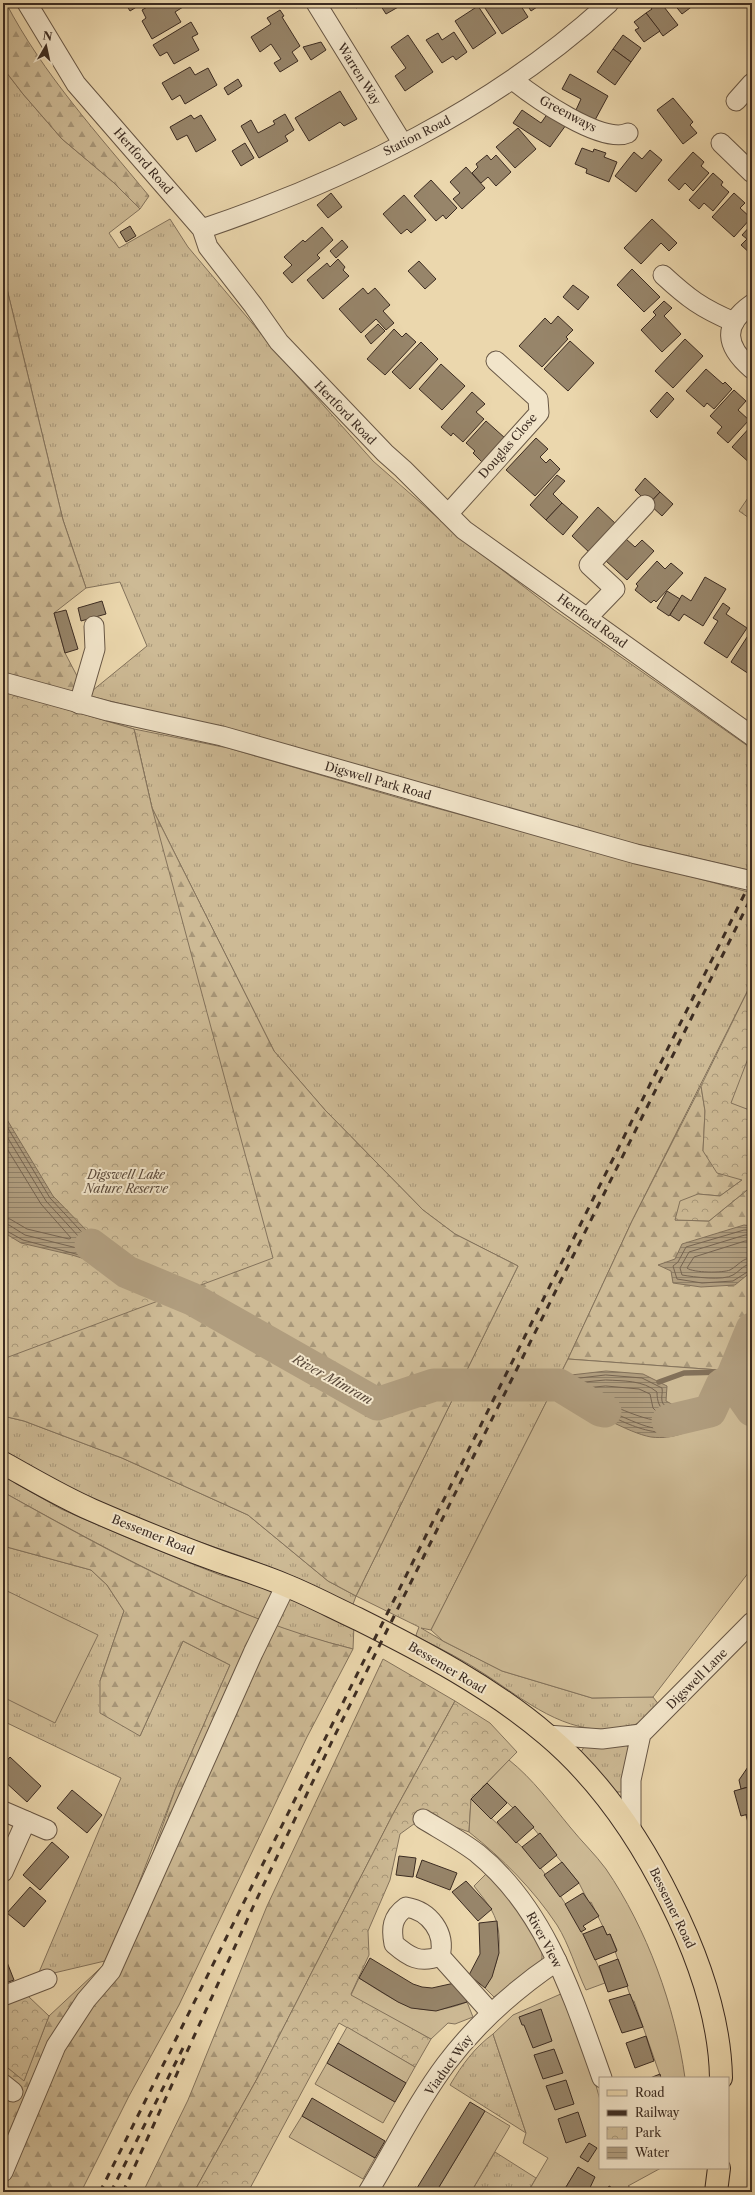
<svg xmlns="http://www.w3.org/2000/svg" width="755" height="2195" font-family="'Libre Caslon Text',serif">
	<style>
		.grass { fill: url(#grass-tufts); stroke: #84735c }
		.forest { fill: url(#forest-firs); stroke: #84735c }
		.park { fill: url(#park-crowns); stroke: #84735c }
		.garden { fill: #cdba95; stroke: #84735c }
		.water { fill: url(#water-rules); stroke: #827059 }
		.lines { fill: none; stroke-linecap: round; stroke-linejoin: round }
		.shore { stroke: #766450; stroke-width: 1 }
		.stream { stroke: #827059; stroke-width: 5.5 }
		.river { stroke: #b09d7e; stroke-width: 33 }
		.building { fill: #97856a; stroke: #3c2c22 }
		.minor-casing { stroke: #685745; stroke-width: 21 }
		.major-casing { stroke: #3c2c22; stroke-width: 24 }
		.minor { stroke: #f2e5ca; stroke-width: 19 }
		.major { stroke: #ebd7ad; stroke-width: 22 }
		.rail { stroke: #3c2c22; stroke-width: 3; stroke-dasharray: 7 7; stroke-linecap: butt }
		.labels { text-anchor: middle; stroke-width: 4; stroke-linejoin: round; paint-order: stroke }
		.street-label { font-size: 12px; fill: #3c2c22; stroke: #f2e5ca }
		.park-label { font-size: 12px; font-style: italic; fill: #594839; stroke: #f2e5ca }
		.water-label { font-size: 13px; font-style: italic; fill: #594839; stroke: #f2e5ca }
	</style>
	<defs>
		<pattern id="grass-tufts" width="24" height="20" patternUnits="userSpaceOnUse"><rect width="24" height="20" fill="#cdba95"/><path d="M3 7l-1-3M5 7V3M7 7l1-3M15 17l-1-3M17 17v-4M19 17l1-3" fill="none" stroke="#a89779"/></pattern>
		<pattern id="forest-firs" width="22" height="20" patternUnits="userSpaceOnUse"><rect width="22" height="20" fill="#cdba95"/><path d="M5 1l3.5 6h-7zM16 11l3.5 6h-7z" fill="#a89779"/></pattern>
		<pattern id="park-crowns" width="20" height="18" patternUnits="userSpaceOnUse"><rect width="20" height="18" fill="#cdba95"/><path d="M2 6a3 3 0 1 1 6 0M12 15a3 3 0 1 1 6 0" fill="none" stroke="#a89779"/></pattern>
		<pattern id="water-rules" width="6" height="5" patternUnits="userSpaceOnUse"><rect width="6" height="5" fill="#b09d7e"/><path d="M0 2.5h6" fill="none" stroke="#908067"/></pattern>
	</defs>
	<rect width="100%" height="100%" fill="#ebd7ad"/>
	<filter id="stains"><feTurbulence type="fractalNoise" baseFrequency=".005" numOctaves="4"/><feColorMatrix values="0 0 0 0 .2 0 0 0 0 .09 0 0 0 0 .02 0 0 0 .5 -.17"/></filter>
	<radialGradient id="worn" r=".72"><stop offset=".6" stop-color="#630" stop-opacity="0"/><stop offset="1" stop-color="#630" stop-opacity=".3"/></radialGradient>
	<g class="grass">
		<polygon points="3,68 23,94 62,139 113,182 140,209 109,233 119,248 170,219 188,247 284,361 373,461 462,539 554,610 752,749 752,871 598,835 411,780 87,695 147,646 120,582 86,588 63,520 7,289 3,266"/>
		<path d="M 134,729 L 228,748 L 406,800 L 752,893 L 752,982 L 632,1221 L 568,1359 L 431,1630 L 421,1628 L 443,1641 L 502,1671 L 592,1698 L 653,1697 L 659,1705 C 654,1710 648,1717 641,1721 C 635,1726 623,1728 615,1729 C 564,1734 526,1701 486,1675 C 465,1661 442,1649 419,1638 L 416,1635 L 419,1627 L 356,1596 L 352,1607 L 302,1580 L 252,1560 L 139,1521 L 3,1458 L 3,1416 L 24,1421 L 122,1458 L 248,1515 L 328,1581 L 356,1596 L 518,1266 L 455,1234 L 423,1210 L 325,1110 L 274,1051 L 152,808 Z"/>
		<path d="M 3,1476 L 61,1509 L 135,1541 L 220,1575 L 258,1585 L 354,1625 L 353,1649 C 334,1644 314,1639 295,1633 C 193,1597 97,1544 3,1492 Z"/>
		<polygon points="3,1546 91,1570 107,1585 124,1611 100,1681 140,1736 183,1641 230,1665 175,1790 109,1960 37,1977 121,1778 3,1721"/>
		<polygon points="625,1744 630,1749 622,1792 616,1792 581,1752 584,1747"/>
		<path d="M 493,2034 L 526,2133 L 450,2085 C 462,2065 474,2048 493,2034 Z"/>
		<polygon points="495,2152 536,2178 528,2192 471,2192"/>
	</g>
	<g class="forest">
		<path d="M 3,3 L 6,3 C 43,74 98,134 149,196 L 140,209 L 113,182 L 62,139 L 23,94 L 3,68 Z"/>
		<polygon points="3,266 7,289 63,520 86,588 54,613 65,653 87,695 3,675"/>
		<polygon points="752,492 752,520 739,511"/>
		<polygon points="3,691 134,729 152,808 274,1051 325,1110 423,1210 455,1234 518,1266 356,1596 328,1581 248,1515 122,1458 24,1421 3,1416"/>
		<polygon points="701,1086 705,1111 703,1151 742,1180 720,1196 698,1194 675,1220 709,1221 752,1186 752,1346 719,1370 568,1359 632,1221"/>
		<path d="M 3,1492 C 114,1554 229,1618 353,1649 L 307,1737 L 179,2005 L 129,2096 L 81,2192 L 3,2192 L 3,2064 L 24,2080 L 49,2016 L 109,1960 L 136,1902 L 175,1790 L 230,1665 L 183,1641 L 140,1736 L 100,1713 L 100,1681 L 124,1611 L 107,1585 L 91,1570 L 3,1546 Z"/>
		<polygon points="383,1659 455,1701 393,1814 258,2077 194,2192 143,2192 188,2100 267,1906"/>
	</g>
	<g class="park">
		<polygon points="3,691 134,729 152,808 273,1258 3,1359"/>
		<polygon points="752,982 752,1186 709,1221 675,1220 680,1201 698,1194 720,1196 742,1180 717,1173 703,1151 705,1111 701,1086"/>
		<polygon points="455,1701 490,1723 517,1752 471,1799 469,1832 425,1816 400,1834 390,1880 368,1931 369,1955 351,1994 431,2039 415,2067 339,2023 248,2192 194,2192 258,2077 393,1814"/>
		<polygon points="28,1996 49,2016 24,2081 3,2064 3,2006"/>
	</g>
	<g class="garden">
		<polygon points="752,1048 752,1111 731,1103"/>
		<polygon points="752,1327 752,1568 653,1697 592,1698 502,1671 443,1641 431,1630 568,1359 719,1370"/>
		<polygon points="3,1589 98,1635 55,1723 3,1697"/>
		<path d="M 509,1760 C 533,1779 551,1804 570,1827 C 582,1842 595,1854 606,1869 C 647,1929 675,2006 685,2078 L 661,2078 L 634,2001 L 632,2001 L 615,1951 L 617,1950 L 610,1934 L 607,1935 L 591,1902 L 589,1903 L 579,1883 L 515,1806 L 513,1808 L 487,1783 Z"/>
		<path d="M 471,1799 C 488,1815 505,1831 522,1847 C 555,1880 589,1940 605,1983 L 586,1990 C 576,1969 569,1944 557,1925 C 533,1889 503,1859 469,1832 Z"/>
		<path d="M 488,1872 L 542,1942 L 542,1958 L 539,1967 L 494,1997 L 485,1988 C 499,1965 505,1935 492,1911 C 487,1902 480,1894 474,1886 Z"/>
		<path d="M 359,1978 C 399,2003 419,2021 467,2002 L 473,2017 L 455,2024 L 448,2023 L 431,2039 L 351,1995 Z"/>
		<polygon points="563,1993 587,2053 600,2100 600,2168 661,2168 628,2186 637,2192 588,2192 590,2188 578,2167 563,2192 528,2192 548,2158 523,2143 526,2133 493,2034 513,2015"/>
		<polygon points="347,2027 415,2067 406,2083 338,2043"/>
		<polygon points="327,2063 395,2102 383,2123 315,2084"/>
		<polygon points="485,2111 510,2126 471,2192 436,2192"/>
		<polygon points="302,2116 375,2158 363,2179 289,2137"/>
	</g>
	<g class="water">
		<polygon points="3,1113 53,1196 127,1272 72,1255 21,1243 3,1232"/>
		<polygon points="744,1225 752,1226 752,1271 735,1285 701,1287 673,1283 671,1271 658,1265 675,1259 682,1244"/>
		<path d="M 606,1371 L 643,1374 L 667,1386 L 666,1401 C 681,1410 694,1410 711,1409 C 701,1430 674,1440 651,1437 C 628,1433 589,1409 567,1399 L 565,1388 L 571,1375 Z"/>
	</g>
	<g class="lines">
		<g class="shore">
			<polyline points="3,1120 50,1198 108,1260 106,1262 23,1240 3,1229"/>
			<polyline points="3,1130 46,1201 91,1250 89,1251 25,1235 9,1225 3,1224"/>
			<polyline points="3,1142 41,1204 71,1238 69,1239 27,1229 10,1219 3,1218"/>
			<polyline points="752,1230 744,1230 686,1247 678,1262 673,1266 677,1279 702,1283 733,1281 752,1269"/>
			<path d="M 752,1235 L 745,1235 L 689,1252 L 680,1268 L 682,1275 C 694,1277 723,1281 733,1275 C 740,1271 744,1264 752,1264"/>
			<path d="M 752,1241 L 745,1241 L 694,1257 L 687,1268 C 693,1273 723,1273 730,1270 C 739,1265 742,1258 752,1258"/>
			<path d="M 606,1375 L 642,1378 L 662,1388 C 663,1392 661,1397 662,1401 C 664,1412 692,1414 700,1414 L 702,1417 C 673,1447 632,1427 601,1411 C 591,1406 580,1402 571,1396 L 569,1389 L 574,1379 Z"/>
			<path d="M 606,1380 C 623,1381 643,1380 657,1392 C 657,1412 668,1414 685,1418 L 686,1421 C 676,1427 665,1428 654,1428 C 638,1426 588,1401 575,1392 L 578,1383 Z"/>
			<path d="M 606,1386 L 639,1389 L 650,1394 L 653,1408 L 665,1420 C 651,1425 598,1400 586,1391 L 588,1388 Z"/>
		</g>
		<polyline class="stream" points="659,1382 684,1373 725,1372 731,1380"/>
		<g class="river">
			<polyline points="91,1245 127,1272 192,1299 377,1404 434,1385 559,1385 600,1410 605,1411"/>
			<polyline points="731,1380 752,1410"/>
			<polyline points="668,1421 710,1411 722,1385 731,1380 752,1329"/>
		</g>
	</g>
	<g class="building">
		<polygon points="125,3 143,3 130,11"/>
		<polygon points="154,3 180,3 183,7 175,12 181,22 152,39 142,21 146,18 142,10"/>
		<polygon points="352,3 365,3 356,8"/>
		<polygon points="379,3 399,3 400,6 386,14"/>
		<polygon points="493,3 519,3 528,17 502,34 485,8"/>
		<polygon points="526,3 543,3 531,11"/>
		<polygon points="652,3 661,3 678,25 663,36 646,13 652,9 649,5"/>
		<polygon points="673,3 692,3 694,5 682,14"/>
		<polygon points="478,6 496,33 473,49 455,21"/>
		<polygon points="280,10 284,16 282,17 300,46 292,52 298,61 280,72 274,63 281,59 271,44 260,52 251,37 271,24 267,18"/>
		<polygon points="646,13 660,31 644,42 635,30 639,28 634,22"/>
		<polygon points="191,22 198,34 192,37 199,50 174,64 167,52 160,56 153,45"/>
		<polygon points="454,32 467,52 456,60 453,56 442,63 426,40 438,33 442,40"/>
		<polygon points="408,35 433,72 405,91 395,76 406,68 391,47"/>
		<polygon points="623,35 641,48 631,62 613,49"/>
		<polygon points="321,42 326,50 311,60 303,47"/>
		<polygon points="613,49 631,62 615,85 597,72"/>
		<polygon points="190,67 195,75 208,68 217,85 185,104 180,95 172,100 162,83"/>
		<polygon points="570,74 608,96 595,120 576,110 581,99 562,89"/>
		<polygon points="238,79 242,86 228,95 224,88"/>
		<polygon points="340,91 357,119 344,126 340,122 309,141 295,118"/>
		<polygon points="673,98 693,122 690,125 697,133 683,144 657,110"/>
		<polygon points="522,110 541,123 548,113 566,125 550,147 513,123"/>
		<polygon points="285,114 294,130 285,136 288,141 259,158 241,126 251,120 258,133 275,124 273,121"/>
		<polygon points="191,115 194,119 201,115 216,140 196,152 187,135 177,140 170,127"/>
		<polygon points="518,128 536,149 515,168 496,147"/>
		<polygon points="245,143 254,158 241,166 232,151"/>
		<polygon points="582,148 593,152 594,149 606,153 604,157 617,162 609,182 586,173 587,169 575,164"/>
		<polygon points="650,150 662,160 636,192 615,176 634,152 642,159"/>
		<polygon points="693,152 704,162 701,166 709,173 693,191 685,183 679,190 668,180"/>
		<polygon points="487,155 491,160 496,155 511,172 496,186 488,177 481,183 472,173 478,167 476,164"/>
		<polygon points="466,167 485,188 462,209 453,199 460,193 450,182"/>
		<polygon points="713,173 723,182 721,185 729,192 713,211 704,203 699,209 689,200"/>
		<polygon points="431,180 457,208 446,219 443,215 436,221 414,196"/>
		<polygon points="331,193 342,207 328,218 317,205"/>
		<polygon points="734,193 745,203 740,208 751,218 734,237 712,217"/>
		<polygon points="404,195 426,220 411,233 407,229 401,234 383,214"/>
		<polygon points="652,219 677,243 669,251 661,243 641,264 624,248"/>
		<polygon points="752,224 752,255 741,245 747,239 742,235"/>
		<polygon points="130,226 136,236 126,242 120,232"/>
		<polygon points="322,227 333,240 317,255 320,258 292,283 283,273 292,265 284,257 303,240 305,242"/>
		<polygon points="342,240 348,247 336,258 330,251"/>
		<polygon points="338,259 345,267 343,270 349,276 323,299 307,280 327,263 330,267"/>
		<polygon points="419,261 436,279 425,289 408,271"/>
		<polygon points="632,269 660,297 644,312 617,285"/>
		<polygon points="573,285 589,297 578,310 563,297"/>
		<polygon points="363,288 368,294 375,288 390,305 383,311 394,323 386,330 376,319 361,333 339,309"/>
		<polygon points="664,301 672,308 664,316 681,334 662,352 641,330 656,315 653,312"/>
		<polygon points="558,316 573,330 566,337 568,339 542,367 519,346 545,318 551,324"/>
		<polygon points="378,324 385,331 371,344 365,336"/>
		<polygon points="394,329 402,337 406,333 416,342 385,375 367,359"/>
		<polygon points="685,339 703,356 673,388 655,371"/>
		<polygon points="570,341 594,363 568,391 544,369"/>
		<polygon points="421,342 438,359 410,389 392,372"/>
		<polygon points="441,364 465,386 442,410 419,389"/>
		<polygon points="706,369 723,384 725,382 732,389 714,409 707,403 704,407 686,391"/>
		<polygon points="734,390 746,401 738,410 749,420 728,443 717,433 722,427 710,416"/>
		<polygon points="472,392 485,404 476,412 484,419 463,442 453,433 451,436 441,427"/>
		<polygon points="667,392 674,399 657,418 650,411"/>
		<polygon points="486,421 505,438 482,462 473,453 475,451 466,443"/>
		<polygon points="752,425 752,465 732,447"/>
		<polygon points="536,438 548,449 540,457 546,463 550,459 560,469 535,496 506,470"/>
		<polygon points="557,475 565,481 553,494 562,503 546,520 530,505"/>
		<polygon points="645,478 660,492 649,504 635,490"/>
		<polygon points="660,492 673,504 662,516 649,504"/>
		<polygon points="562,503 578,517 563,535 546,520"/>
		<polygon points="598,507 617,525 591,554 572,536"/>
		<polygon points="626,539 635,547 642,540 654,551 627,580 606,561"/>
		<polygon points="657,561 665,569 671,563 683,573 656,602 654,600 651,603 635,590 638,586 636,584"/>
		<polygon points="705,577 726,589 703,626 684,614 679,621 670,615 682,595 691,601"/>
		<polygon points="667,591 680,599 669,616 657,608"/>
		<polygon points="102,601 106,614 81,621 78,608"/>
		<polygon points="723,603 730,608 726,614 747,628 727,658 704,643 718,621 713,618"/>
		<polygon points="66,610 78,649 65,653 54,613"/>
		<polygon points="749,634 752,636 752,676 731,662"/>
		<polygon points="10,1757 41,1786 27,1802 3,1780 3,1765"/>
		<polygon points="752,1761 752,1786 741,1789 739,1780"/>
		<polygon points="487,1783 507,1803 491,1819 471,1799"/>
		<polygon points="752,1786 752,1813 741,1816 734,1791"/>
		<polygon points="72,1790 102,1815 87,1833 57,1808"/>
		<polygon points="515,1806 534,1827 516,1843 497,1822"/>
		<polygon points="752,1813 752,1838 746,1815"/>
		<polygon points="540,1833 557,1855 540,1869 522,1847"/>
		<polygon points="52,1842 69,1857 40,1890 23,1875"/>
		<polygon points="399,1856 416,1858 413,1877 396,1875"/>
		<polygon points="422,1860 457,1873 450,1890 416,1877"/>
		<polygon points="562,1862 579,1883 560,1897 544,1875"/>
		<polygon points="466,1881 492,1909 478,1921 452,1892"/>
		<polygon points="30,1887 46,1901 24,1927 7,1913"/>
		<polygon points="583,1893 599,1916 583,1926 586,1929 581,1932 565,1904"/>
		<polygon points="497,1921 499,1953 492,1977 485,1988 469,1975 480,1954 479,1923"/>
		<polygon points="603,1926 607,1935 610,1934 617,1951 595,1960 583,1934"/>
		<polygon points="3,1952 14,1980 3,1984"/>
		<polygon points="370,1958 413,1984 422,1987 432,1988 459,1982 467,2002 436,2011 411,2008 398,2002 359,1978"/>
		<polygon points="618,1959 628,1986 608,1992 599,1966"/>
		<polygon points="630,1994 643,2027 622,2033 609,2000"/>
		<polygon points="541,2009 552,2041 533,2048 524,2025 522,2025 519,2017"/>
		<polygon points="646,2036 654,2061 635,2068 626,2043"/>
		<polygon points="338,2043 406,2083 395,2102 327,2063"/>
		<polygon points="554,2049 563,2073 543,2079 534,2055"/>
		<polygon points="660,2074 661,2078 650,2078"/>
		<polygon points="566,2080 574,2104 555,2110 546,2086"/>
		<polygon points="312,2098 385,2141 375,2158 302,2116"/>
		<polygon points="470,2102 485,2111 436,2192 412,2192 415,2187 417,2188"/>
		<polygon points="578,2112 586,2136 566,2143 558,2119"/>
		<polygon points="589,2143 597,2148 588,2162 580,2157"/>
		<polygon points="578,2167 595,2177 588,2192 563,2192"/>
		<polygon points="609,2186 619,2192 606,2192"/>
	</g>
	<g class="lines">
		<defs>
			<g id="minor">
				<polyline points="27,3 76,84 202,229 208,247 253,305 279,342 385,453 403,469 464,530 752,736"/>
				<polyline points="316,3 403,144"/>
				<path d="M 513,80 C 533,96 602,145 628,133"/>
				<polyline points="736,101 752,83"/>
				<polyline points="721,143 752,173"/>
				<path d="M 202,229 C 347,180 496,107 609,3"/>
				<path d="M 663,275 C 688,298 701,308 734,322"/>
				<path d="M 752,304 C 722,325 725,346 752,369"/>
				<polyline points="448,514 539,413 538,399 496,361"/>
				<polyline points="587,618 615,589 589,565 645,505"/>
				<polyline points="3,682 108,711 222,736 636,854 752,881"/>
				<polyline points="79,704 95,649 94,626"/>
				<polyline points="547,1735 602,1739 641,1734"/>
				<polyline points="3,1811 47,1830"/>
				<path d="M 423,1819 C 441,1830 460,1840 477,1853 C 546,1909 573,1997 602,2078"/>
				<polyline points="631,1832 631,1780 641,1734 752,1622"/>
				<polyline points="3,1872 26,1821"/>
				<path d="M 406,1907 C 430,1911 446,1933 440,1956 C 420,1964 409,1957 394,1944 C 391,1928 392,1917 406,1907 Z"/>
				<polyline points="440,1956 491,2013"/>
				<polyline points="3,1996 47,1979"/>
				<polyline points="3,2084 13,2092"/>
				<polyline points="3,2172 56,2046 86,2000 111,1971 253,1653 286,1585"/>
				<path d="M 368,2192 C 394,2150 416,2104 446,2064 C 477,2023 514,1990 557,1961"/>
			</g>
			<g id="major">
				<path d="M 3,1463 C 32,1479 62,1497 92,1510 C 129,1526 167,1542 205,1556 C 231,1566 259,1574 285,1585 C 310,1595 334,1608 358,1619 C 424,1652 491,1687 547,1735 C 599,1779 640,1839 670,1900 C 697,1954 720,2017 721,2078"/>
				<polyline points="716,2192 719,2168"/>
			</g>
		</defs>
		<use href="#minor" class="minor-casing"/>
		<use href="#major" class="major-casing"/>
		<use href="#minor" class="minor"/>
		<use href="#major" class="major"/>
		<g class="rail">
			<polyline points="100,2192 752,879"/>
			<polyline points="111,2192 183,2048"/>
			<polyline points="123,2192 253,1907 335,1735 752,896"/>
		</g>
	</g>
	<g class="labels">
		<g class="street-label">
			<text transform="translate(359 74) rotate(58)" y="4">Warren Way</text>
			<text transform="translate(568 114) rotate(28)" y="4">Greenways</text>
			<text transform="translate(417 136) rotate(-27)" y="4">Station Road</text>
			<text transform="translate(143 161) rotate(49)" y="4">Hertford Road</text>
			<text transform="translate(345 413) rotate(46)" y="4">Hertford Road</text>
			<text transform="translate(508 446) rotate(-49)" y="4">Douglas Close</text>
			<text transform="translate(592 621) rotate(36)" y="4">Hertford Road</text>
			<text transform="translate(378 781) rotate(16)" y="4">Digswell Park Road</text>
			<text transform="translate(153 1535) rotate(22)" y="4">Bessemer Road</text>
			<text transform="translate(447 1668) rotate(31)" y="4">Bessemer Road</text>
			<text transform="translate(697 1679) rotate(-45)" y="4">Digswell Lane</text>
			<text transform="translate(672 1908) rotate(64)" y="4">Bessemer Road</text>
			<text transform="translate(544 1940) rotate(62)" y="4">River View</text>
			<text transform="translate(449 2065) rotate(-54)" y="4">Viaduct Way</text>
		</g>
		<g class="park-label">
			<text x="126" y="1179">Digswell Lake<tspan x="126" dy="14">Nature Reserve</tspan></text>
		</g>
		<g class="water-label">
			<text transform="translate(333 1379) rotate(29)" y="5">River Mimram</text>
		</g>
	</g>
	<rect width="755" height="2195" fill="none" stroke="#ebd7ad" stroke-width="16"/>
	<rect x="4" y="4" width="747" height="2187" fill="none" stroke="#3c2c22" stroke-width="2"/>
	<rect x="8" y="8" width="739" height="2179" fill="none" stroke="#3c2c22"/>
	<rect x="599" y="2077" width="130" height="92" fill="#f2e5ca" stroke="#a99b87"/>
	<rect x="607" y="2090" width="20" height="6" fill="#ebd7ad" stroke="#a99b87"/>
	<text x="635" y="2097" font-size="12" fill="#3c2c22">Road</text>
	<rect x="607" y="2110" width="20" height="6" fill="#3c2c22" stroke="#a99b87"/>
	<text x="635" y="2117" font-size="12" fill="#3c2c22">Railway</text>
	<rect x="607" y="2127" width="20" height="12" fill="url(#park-crowns)" stroke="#a99b87"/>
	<text x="635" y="2137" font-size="12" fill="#3c2c22">Park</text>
	<rect x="607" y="2147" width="20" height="12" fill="url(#water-rules)" stroke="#a99b87"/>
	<text x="635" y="2157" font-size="12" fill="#3c2c22">Water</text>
	<g transform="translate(46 46) rotate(9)" stroke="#f2e5ca" stroke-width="3" paint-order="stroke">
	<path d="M0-3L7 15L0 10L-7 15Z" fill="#3c2c22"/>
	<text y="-6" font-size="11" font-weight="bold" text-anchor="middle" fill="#3c2c22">N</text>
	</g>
	<rect width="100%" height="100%" filter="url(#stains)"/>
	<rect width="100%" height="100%" fill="url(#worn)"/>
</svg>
